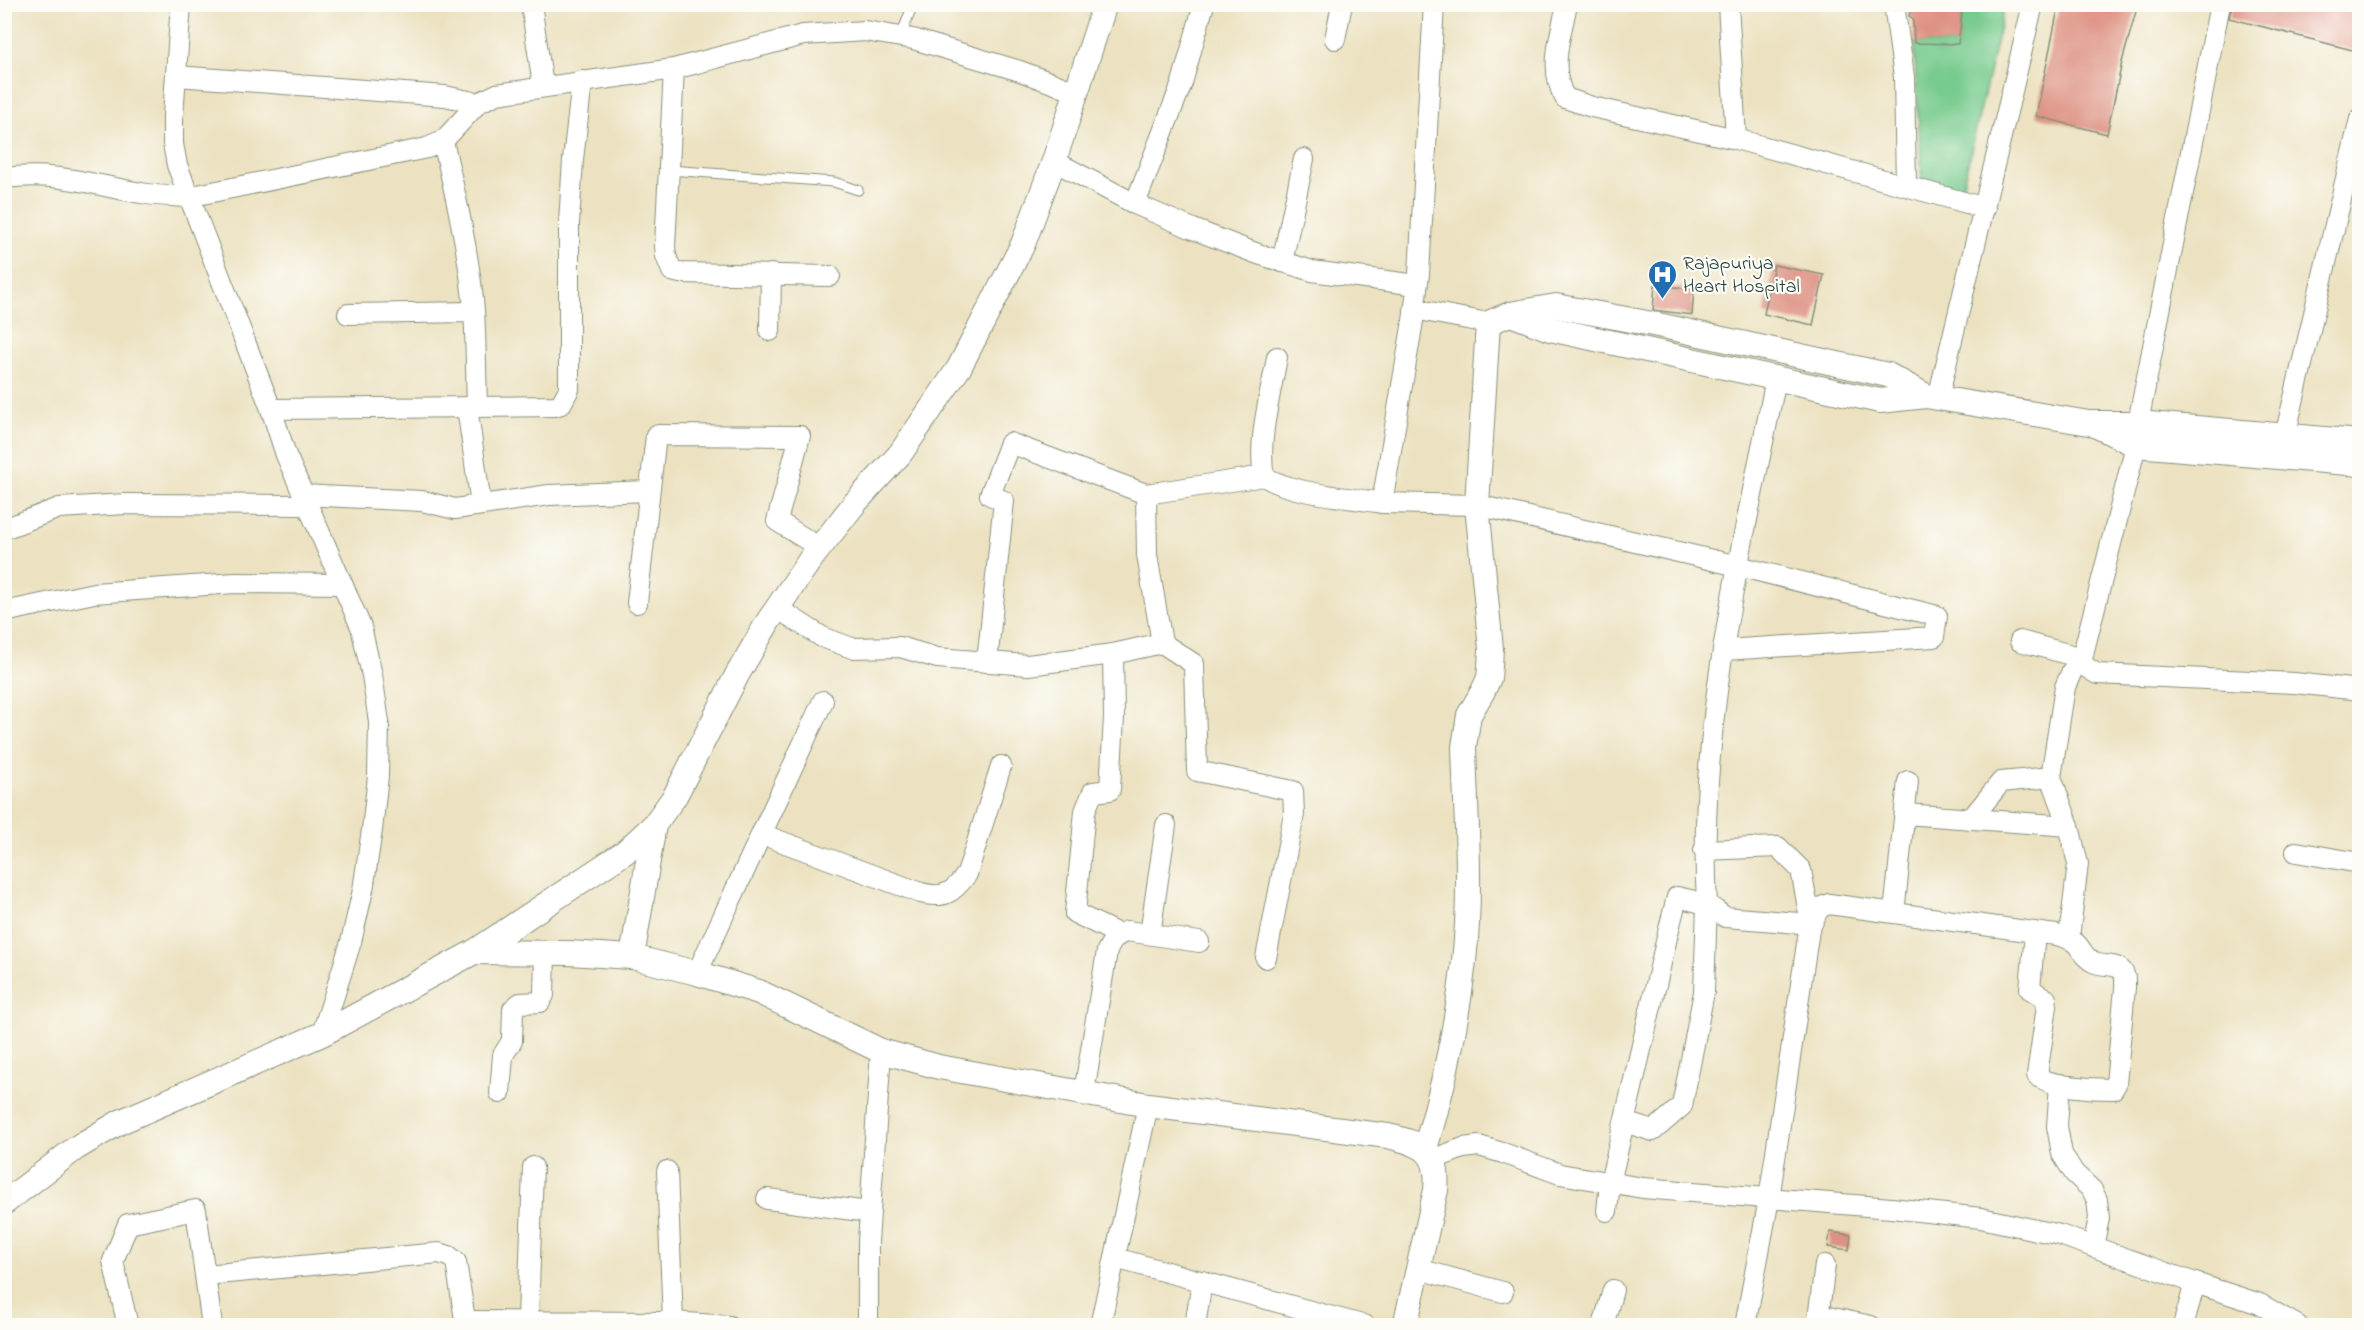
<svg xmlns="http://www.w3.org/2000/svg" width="2364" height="1330" font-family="'Indie Flower',sans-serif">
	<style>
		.green { fill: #77cb8e; stroke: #4b8461; stroke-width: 1.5 }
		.building { fill: #de9283 }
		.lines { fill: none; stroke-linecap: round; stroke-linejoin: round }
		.service-casing { stroke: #86907a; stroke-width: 11 }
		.minor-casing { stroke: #86907a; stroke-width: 22 }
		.tertiary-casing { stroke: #86907a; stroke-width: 26 }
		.service { stroke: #fff; stroke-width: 9 }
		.minor { stroke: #fff; stroke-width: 20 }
		.tertiary { stroke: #fff; stroke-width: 24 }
		.labels { text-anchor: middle; stroke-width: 4.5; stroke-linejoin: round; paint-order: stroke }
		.poi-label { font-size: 20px; fill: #1f3d34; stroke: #fdfcf7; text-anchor: start }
	</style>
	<rect width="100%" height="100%" fill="#fdfcf7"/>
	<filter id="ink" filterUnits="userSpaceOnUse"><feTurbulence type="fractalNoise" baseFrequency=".0167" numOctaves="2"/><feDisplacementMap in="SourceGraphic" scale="12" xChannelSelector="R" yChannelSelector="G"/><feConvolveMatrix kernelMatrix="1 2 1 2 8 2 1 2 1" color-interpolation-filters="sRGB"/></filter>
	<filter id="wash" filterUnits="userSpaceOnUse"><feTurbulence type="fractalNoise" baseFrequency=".008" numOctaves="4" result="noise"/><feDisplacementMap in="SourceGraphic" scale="24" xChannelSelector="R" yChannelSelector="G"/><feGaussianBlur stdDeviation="1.35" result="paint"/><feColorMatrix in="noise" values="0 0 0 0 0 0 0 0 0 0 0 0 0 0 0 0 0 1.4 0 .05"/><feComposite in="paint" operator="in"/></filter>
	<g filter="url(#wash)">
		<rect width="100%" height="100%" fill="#ece2c1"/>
		<polygon class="green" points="1963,5 2005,5 1962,189 1922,180 1914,43 1958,44"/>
		<g id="blocks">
			<g class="building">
				<polygon points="1913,4 1963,4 1958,44 1914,43 1913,19 1909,16"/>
				<polygon points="2059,4 2138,4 2122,62 2107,134 2036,116"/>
				<polygon points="2232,4 2360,4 2360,52 2229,18"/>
				<polygon points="1774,265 1824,275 1813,325 1764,314"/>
				<polygon points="1655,285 1694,289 1692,315 1653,310"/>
				<polygon points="1830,1232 1851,1235 1849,1250 1828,1247"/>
			</g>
		</g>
	</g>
	<g filter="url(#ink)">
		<use href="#blocks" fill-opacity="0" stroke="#86907a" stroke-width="1.5"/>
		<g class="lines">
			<defs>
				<g id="service">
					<polyline points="901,36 913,4"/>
					<polyline points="669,170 834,182 858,190"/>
				</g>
				<g id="minor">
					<polyline points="181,4 173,116 173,144 177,165 271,409 286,455 361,627 372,675 379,722 378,776 372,830 363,890 351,942 322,1034"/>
					<polyline points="531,4 543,86"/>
					<polyline points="1434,4 1419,274 1413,321 1382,503 1477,505 1738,566 1937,616 1934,637 1724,650"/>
					<path d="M 1567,4 C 1561,35 1548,69 1565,98 L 1592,107 L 1736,139 L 1985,208"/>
					<polyline points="1728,4 1736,139"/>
					<polyline points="1894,4 1904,77 1906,185"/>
					<polyline points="1335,39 1342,4"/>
					<polyline points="674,69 665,246 666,256 672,271 680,273 830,276"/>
					<polyline points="177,76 445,96 478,103"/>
					<polyline points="1054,161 1135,204 1193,229 1258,254 1312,271 1417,285"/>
					<path d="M 4,178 C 59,171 95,186 147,194 C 160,196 175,196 188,197 L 427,148 L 443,141 L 478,103 L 497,94 L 674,69 L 803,35 L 865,31 L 913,39 L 1020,71 L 1076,92"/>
					<polyline points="1135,204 1182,83 1204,4"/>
					<polyline points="1282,262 1304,159"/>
					<polyline points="1414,309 1488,323"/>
					<polyline points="348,314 474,312"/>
					<polyline points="770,331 771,274"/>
					<path d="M 1277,357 C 1271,394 1257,440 1264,476 C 1290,494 1349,497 1382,503"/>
					<polyline points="1938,398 2033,4"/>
					<polyline points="467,407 481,505"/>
					<polyline points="477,407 555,406 561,404 569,389 569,223 573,160 582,81"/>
					<path d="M 271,409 L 477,407 C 476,375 476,342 474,310 C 469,253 456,197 443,141"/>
					<polyline points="2285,436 2360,119"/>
					<polyline points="303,495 422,501 455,509 549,495 648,491"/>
					<polyline points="4,529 59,508 126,504 308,505"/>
					<polyline points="637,603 656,435 800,436 777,521 820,548"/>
					<polyline points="777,608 822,637 852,648 900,647 937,658 1028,665 1113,654 1162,643 1147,555 1146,494 1264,476"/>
					<polyline points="4,612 94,593 235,583 342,584"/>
					<polyline points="2020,641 2082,658"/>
					<polyline points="1162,643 1194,664 1197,771 1293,791 1294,814 1266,958"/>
					<polyline points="1113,654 1114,717 1110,790 1093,792 1085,811 1075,913 1118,934"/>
					<polyline points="2082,658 2084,666 2097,674 2294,683 2360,690"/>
					<polyline points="987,662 1004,501 990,495 1010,443 1146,494"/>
					<polyline points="1905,814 2069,826"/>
					<polyline points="1971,819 2001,782 2051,777"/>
					<path d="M 761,834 L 921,893 C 944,899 953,893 967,874 L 1001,766"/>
					<path d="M 1704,850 L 1778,847 L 1801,870 L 1811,924 L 1725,917 L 1707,904 C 1697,727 1741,552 1776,379"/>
					<polyline points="2296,852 2360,863"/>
					<path d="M 1894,913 L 2056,935 C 2087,942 2075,952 2093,962 C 2102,967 2114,963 2121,970 C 2126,974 2125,982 2125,988 L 2116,1084 L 2113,1089 C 2097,1089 2047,1087 2037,1075 L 2047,1006 L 2046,999 L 2030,989 L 2035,932"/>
					<polyline points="1150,934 1166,825"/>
					<polyline points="2069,938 2078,864 2069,826 2051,777 2065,687 2072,671 2082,658 2136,445 2138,423 2220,4"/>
					<polyline points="697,973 823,701"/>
					<polyline points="2060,1084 2057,1126 2062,1154 2074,1173 2092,1190 2097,1200 2099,1218 2093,1247"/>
					<polyline points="500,1093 503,1055 512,1041 513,1009 520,1003 540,1002 544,995 545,953"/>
					<path d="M 1084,1093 L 1107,951 C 1112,940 1116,935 1127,931 L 1199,942"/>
					<polyline points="1434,1159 1463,1148 1479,1146 1503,1153 1560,1174 1643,1188 1891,1208 1981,1218 2060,1235 2195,1283 2260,1304 2298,1326"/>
					<polyline points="667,1171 673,1322"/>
					<polyline points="767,1199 869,1212"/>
					<polyline points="1607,1211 1610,1183 1668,933 1677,897 1707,904 1704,992 1682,1106 1653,1131 1624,1122"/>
					<polyline points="1115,1258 1366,1326"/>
					<polyline points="1418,1269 1503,1292"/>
					<polyline points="206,1275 439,1253 449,1256 456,1262 466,1326"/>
					<polyline points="1819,1315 1871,1326"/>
					<polyline points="528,1320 533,1167"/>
					<polyline points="465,1321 673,1322 729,1326"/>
					<polyline points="128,1326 113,1261 128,1224 196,1210 212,1326"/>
					<polyline points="868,1326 868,1242 881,1051"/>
					<polyline points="1100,1326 1148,1105"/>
					<polyline points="1195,1326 1202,1281"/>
					<polyline points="1603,1326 1613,1290"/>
					<polyline points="1745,1326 1769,1199 1809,930 1819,908 1829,904 1894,913 1908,781"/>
					<polyline points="1817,1326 1825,1265"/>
					<polyline points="2183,1326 2195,1283"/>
				</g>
				<g id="tertiary">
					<polyline points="1511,314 1550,329 1880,401 1926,396 2089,423 2138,423 2360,442"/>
					<polyline points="2097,426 2136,445 2360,464"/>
					<polyline points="474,952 625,852 654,825"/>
					<path d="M 632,957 L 697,973 L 759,992 L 881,1051 L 939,1067 L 1148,1105 L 1388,1136 C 1423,1144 1440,1151 1436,1190 L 1405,1326"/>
					<path d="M 1425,1149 C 1443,1090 1457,1023 1464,961 C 1472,891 1466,818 1464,747 L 1469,715 L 1483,691 L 1489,678 L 1490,666 L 1491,649 L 1477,505 L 1488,323 L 1510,314 L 1556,306 L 1658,325 L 1888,375 L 1926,396"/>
					<polyline points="4,1203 76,1148 120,1122 322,1034 474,952 569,953 632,957 654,825 675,796 737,675 769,620 810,560 855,503 900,454 959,368 1023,244 1054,161 1105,4"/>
				</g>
			</defs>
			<use href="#service" class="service-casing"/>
			<use href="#minor" class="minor-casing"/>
			<use href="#tertiary" class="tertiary-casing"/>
			<use href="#service" class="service"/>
			<use href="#minor" class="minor"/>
			<use href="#tertiary" class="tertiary"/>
		</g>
	</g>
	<defs>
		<symbol id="hospital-pin" viewBox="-11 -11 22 30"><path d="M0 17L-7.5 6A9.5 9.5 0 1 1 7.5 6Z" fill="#1f6fb2" stroke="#fdfcf7"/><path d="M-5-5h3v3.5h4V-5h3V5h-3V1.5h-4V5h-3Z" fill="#fff"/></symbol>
	</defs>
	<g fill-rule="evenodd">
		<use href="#hospital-pin" x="1646" y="258" width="33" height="45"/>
	</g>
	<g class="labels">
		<g class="poi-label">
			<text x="1683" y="269">Rajapuriya<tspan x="1683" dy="23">Heart Hospital</tspan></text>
		</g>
	</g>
	<rect width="2364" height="1330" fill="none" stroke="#fdfcf7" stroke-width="24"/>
</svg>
